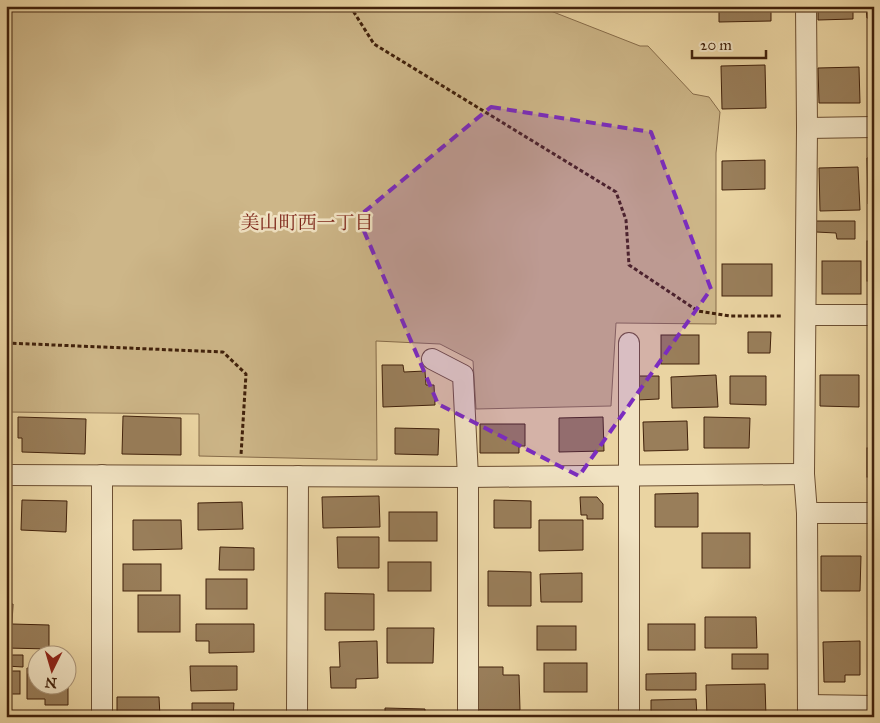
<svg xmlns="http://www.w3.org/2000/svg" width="880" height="723" font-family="'IM FELL Great Primer','Noto Serif JP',serif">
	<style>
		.green { fill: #cdb688; stroke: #876c4a }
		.building { fill: #997e5a; stroke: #41210b }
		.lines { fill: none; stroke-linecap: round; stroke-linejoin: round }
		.minor-casing { stroke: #6b4e31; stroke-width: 22 }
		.path { stroke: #41210b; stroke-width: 3; stroke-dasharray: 4 2.5; stroke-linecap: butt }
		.minor { stroke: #f1e3c3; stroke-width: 20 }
		.marked { fill: #7b2cbf; fill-opacity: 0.2; stroke: #7b2cbf; stroke-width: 4; stroke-dasharray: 10 6; stroke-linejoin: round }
		.labels { text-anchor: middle; stroke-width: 5; stroke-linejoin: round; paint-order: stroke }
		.neighbourhood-label { font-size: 19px; fill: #7a1f14; stroke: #f1e3c3 }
	</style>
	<rect width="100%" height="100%" fill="#ead4a2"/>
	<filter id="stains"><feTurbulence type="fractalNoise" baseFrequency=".004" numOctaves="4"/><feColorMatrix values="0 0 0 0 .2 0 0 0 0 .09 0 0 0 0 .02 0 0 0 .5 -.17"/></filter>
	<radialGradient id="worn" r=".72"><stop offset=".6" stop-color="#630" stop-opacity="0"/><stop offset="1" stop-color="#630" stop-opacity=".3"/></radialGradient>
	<polygon class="green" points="6,6 538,6 640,46 648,46 693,94 709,97 720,112 716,153 716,324 616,323 611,406 476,409 473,361 440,344 376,341 377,460 199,456 199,414 6,412"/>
	<g class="building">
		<polygon points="719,6 771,6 771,21 719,22"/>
		<polygon points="818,6 853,6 853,19 818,20"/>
		<polygon points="866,6 874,6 874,18 867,18"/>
		<polygon points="765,65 766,108 722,109 721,66"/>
		<polygon points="859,67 860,103 819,103 818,68"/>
		<polygon points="874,157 874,204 868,204 867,158"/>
		<polygon points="765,160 765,189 722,190 722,161"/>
		<polygon points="858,167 860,210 820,211 819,168"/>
		<polygon points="816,221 855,221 855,239 837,239 836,233 816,232"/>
		<rect x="867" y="241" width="7" height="40"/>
		<rect x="822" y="261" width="39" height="33"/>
		<rect x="722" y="264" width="50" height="32"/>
		<polygon points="748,332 771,332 770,353 748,353"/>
		<rect x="661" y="335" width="38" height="29"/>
		<polygon points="382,365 403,365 404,372 425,371 426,385 434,385 435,405 383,407"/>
		<polygon points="716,375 718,407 672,408 671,377"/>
		<polygon points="820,375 859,375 859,407 820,406"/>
		<polygon points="637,376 659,376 659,399 637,400"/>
		<polygon points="730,376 766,376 766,405 730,404"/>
		<polygon points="6,415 7,415 8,442 6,442"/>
		<polygon points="123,416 181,418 181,455 122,454"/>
		<polygon points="18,417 86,419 85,454 22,452 22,438 18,438"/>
		<polygon points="603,417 604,451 559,452 559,418"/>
		<polygon points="704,417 750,418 749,448 704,448"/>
		<polygon points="687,421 688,450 644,451 643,422"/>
		<polygon points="480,424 525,424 525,446 519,446 519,453 480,453"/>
		<polygon points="395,428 439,429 438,455 395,454"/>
		<rect x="867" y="448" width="7" height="29"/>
		<polygon points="698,493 698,527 655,527 655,494"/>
		<polygon points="379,496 380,527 323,528 322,497"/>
		<polygon points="580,497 597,497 603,504 603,519 587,519 587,515 581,515"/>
		<polygon points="22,500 67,501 66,532 21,530"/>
		<polygon points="494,500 531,501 531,528 494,528"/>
		<polygon points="242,502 243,529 198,530 198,503"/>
		<rect x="389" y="512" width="48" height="29"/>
		<polygon points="133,520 181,520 182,549 133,550"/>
		<polygon points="539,520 583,520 583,550 539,551"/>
		<rect x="702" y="533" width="48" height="35"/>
		<polygon points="337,537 379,537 379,568 338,568"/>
		<polygon points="220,547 254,548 254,570 219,570"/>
		<polygon points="821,556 861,556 860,591 821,591"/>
		<rect x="388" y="562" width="43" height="29"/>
		<rect x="123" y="564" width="38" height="27"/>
		<rect x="870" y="566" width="4" height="37"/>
		<polygon points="488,571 531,572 531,606 488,606"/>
		<polygon points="582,573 582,602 541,602 540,574"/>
		<rect x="206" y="579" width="41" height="30"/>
		<polygon points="325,593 374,594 374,630 325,630"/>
		<rect x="138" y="595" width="42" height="37"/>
		<polygon points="6,604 13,604 12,624 49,625 49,649 6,648"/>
		<polygon points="705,617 756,617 757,648 705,648"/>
		<polygon points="196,624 254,624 254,652 209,653 209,641 196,641"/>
		<rect x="648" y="624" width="47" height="26"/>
		<rect x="537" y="626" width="39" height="24"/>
		<polygon points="387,628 434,628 433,663 387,663"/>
		<polygon points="377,641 378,678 356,679 356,688 331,688 330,667 340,667 339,642"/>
		<polygon points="860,641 860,675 845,675 845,682 824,682 823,642"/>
		<rect x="732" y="654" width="36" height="15"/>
		<polygon points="6,655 23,655 23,667 6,666"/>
		<rect x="544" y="663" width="43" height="29"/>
		<polygon points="190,666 237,666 237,690 191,691"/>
		<polygon points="477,667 503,667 503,675 519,675 520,710 478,710"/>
		<polygon points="27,668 38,668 38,686 68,686 68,668 68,705 45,705 45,699 27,699"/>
		<rect x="6" y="671" width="14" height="23"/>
		<polygon points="696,673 696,690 646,690 646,674"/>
		<polygon points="765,684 766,717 707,717 706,685"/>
		<polygon points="117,697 159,697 160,717 117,717"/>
		<polygon points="696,699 697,717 651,717 651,700"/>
		<polygon points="192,703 234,703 233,717 192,717"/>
		<polygon points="385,708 425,709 425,717 385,717"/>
	</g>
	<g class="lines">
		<defs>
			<g id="minor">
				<polyline points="806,6 807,128 804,474 807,513 808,717"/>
				<polyline points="807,128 874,127"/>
				<polyline points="807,315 874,315"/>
				<polyline points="432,359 463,375 468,477 468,717"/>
				<polyline points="6,475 468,477 804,474"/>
				<polyline points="102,475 102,717"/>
				<polyline points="807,513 874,513"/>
				<polyline points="808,705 874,706"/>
				<polyline points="297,717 298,476"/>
				<polyline points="629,717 629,343"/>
			</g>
		</defs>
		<use href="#minor" class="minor-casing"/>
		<g class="path">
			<polyline points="350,6 374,44 616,192 626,220 629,265 698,311 730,316 783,316"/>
			<polyline points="6,343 223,352 246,374 241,455"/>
		</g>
		<use href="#minor" class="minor"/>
	</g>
	<path class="marked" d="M 491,107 L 651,132 L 711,289 L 579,476 L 438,404 L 358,217 Z"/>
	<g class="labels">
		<g class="neighbourhood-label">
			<text x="307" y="229">美山町西一丁目</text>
		</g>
	</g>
	<rect width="880" height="723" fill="none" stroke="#ead4a2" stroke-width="25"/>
	<rect x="8" y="8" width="865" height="708" fill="none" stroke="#41210b" stroke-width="2.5"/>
	<rect x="12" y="12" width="855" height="698" fill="none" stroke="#41210b"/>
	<g transform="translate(52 670) rotate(185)"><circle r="24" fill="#f1e3c3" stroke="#ab9579"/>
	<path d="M0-4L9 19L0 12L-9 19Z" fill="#8f2418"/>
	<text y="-8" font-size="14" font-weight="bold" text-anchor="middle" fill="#41210b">N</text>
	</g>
	<path d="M692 50v8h74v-8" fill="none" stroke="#41210b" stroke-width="2.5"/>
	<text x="700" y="50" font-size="15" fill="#41210b" stroke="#f1e3c3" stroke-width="4" paint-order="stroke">20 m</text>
	<rect width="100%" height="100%" filter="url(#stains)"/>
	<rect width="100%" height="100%" fill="url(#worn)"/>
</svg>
